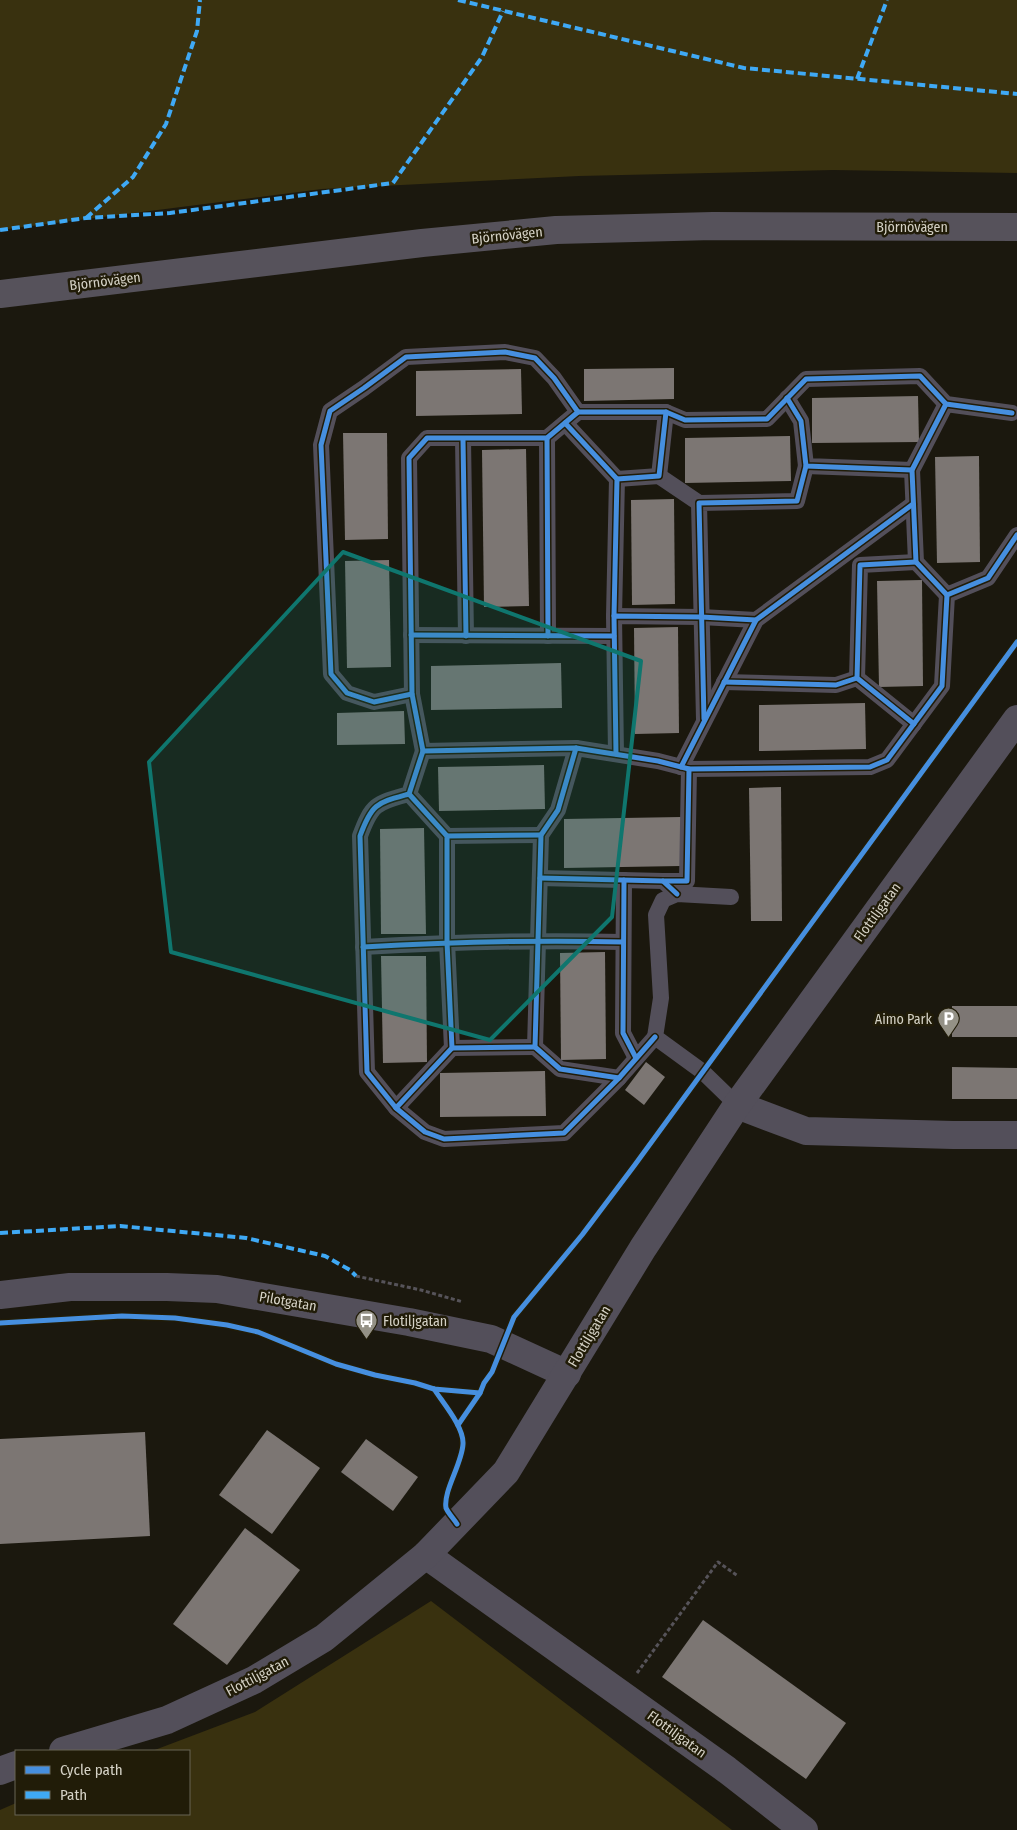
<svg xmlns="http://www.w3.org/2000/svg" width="1017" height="1830" font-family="'Fira Sans Condensed',sans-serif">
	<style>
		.green { fill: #39310f }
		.building { fill: #7c7673 }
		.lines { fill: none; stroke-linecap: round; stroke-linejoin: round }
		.path { stroke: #565359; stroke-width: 3; stroke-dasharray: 4 2.5; stroke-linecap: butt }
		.lane { stroke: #534f5a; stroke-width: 16 }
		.street { stroke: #534f5a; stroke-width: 28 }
		.secondary { stroke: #56525b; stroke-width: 28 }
		.quiet { stroke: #3fa9f5; stroke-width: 4; stroke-dasharray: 8 4; stroke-linecap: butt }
		.cycleway-casing { stroke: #211c08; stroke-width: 8 }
		.cycleway { stroke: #468fdf; stroke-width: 5 }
		.marked { fill: #0f766e; fill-opacity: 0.2; stroke: #0f766e; stroke-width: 4; stroke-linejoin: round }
		.labels { text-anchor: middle; stroke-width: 5; stroke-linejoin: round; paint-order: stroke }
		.street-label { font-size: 14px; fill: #d5d2c6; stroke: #211c08 }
		.poi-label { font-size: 14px; fill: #d5d2c6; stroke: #211c08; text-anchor: end }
	</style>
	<rect width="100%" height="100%" fill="#1b180e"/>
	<g class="green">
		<polygon points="0,0 1017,0 1017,173 833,170 579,176 322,189 0,230"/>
		<polygon points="431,1601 732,1830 0,1830 0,1810 16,1803 16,1814 189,1814 189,1751 152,1751 255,1712"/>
	</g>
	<g class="building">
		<polygon points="674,368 674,399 584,401 584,369"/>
		<polygon points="521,369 522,414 416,416 416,371"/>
		<polygon points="918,396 919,442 812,443 812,398"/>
		<polygon points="343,433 387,433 388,539 345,540"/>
		<polygon points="790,436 791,481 685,483 685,438"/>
		<polygon points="526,449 529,606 484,607 482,450"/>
		<polygon points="979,456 980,562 937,563 935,457"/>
		<polygon points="674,499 675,604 632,605 631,500"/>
		<polygon points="389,560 391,667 347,668 345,561"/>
		<polygon points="922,580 923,686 879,687 877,581"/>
		<polygon points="678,627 679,733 635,734 634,628"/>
		<polygon points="561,663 562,708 431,710 431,666"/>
		<polygon points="865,703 866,749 759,751 759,705"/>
		<polygon points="404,711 405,744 337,745 337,713"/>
		<polygon points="544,765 545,809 439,811 438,767"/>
		<polygon points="781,787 782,921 751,921 749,788"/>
		<polygon points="681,817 681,866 564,868 564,819"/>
		<polygon points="424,828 426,934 381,934 380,829"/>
		<polygon points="605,952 606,1059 561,1060 560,953"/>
		<polygon points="381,956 426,956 427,1062 383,1063"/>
		<rect x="952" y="1006" width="65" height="31"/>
		<polygon points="646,1062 665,1077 644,1105 625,1090"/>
		<polygon points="952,1067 1017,1068 1017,1099 952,1099"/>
		<polygon points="545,1071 546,1116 440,1117 440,1073"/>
		<polygon points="267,1430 320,1468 272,1534 219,1495"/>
		<polygon points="145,1432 150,1536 0,1544 0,1439"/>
		<polygon points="366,1439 418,1477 393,1511 341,1472"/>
		<polygon points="245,1528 300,1570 227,1665 173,1624"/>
		<polygon points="703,1620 846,1723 806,1779 662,1677"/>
	</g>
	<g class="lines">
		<g class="path">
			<polyline points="356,1276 421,1290 463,1302"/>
			<polyline points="637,1673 718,1562 738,1576"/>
		</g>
		<g class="lane">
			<polyline points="787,398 801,421 806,466 912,470"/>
			<polyline points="946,404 912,470 916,562 947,595"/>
			<polyline points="1012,413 946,404 920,376 806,379 767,419 685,420 666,412 578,412 547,438 427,438 409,458 412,694 423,751 576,748 658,761 689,769 870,767 887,760 942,686 947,595 988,578 1017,535"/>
			<polyline points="565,423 617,479 614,616"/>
			<polyline points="547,438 548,636"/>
			<polyline points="463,439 466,636"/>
			<polyline points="659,476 699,503"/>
			<polyline points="617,479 659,476 666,412"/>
			<polyline points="411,635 614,636"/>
			<polyline points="724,682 836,685 857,678"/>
			<polyline points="412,694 374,702 347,693 331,674 321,445 330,411 364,388 406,357 505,352 535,358 554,378 578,412"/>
			<polyline points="704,719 699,503 797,501 806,466"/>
			<polyline points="914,724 857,678 860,565 916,562"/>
			<polyline points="576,748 558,810 541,835 535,1047 560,1069 619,1078"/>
			<path d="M 423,751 L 409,794 C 377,803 372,803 360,836 L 367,1072 L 396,1108 L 425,1132 L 444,1139 L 564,1133 L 619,1078 L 655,1037"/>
			<polyline points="616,754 614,616 701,617 756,620"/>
			<polyline points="681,767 756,620 913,504"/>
			<polyline points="447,836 541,835"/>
			<polyline points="540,878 663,881 677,894"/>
			<polyline points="624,880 623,1033 636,1058"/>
			<polyline points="663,881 687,881 689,769"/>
			<polyline points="731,897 677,894 663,900 656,915 661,998 655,1037 703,1072 737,1105"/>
			<path d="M 363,947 C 450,942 536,940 623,942"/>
			<polyline points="452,1048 535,1047"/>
			<polyline points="396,1108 452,1048 447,942 447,836 409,794"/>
		</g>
		<g class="street">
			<polyline points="737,1105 806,1131 953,1135 1017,1135"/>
			<polyline points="0,1295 70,1287 167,1287 217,1289 409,1322 491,1339 567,1374"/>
			<polyline points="426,1555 727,1770 804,1830"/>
			<polyline points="63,1751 167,1720 254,1680 324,1638 426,1555 506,1472 643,1248 737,1105 1017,719"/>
			<polyline points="0,1771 16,1765"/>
		</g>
		<polyline class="secondary" points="0,294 422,243 556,230 713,226 1017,227"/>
		<g class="quiet">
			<polyline points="458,0 744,68 1017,94"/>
			<polyline points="857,79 887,0"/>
			<polyline points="86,218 133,177 166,124 197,31 200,0"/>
			<polyline points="0,230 86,218 170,213 393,183 482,57 503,11"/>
			<polyline points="0,1233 120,1226 246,1238 325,1256 350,1270 356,1276"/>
		</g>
		<defs>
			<g id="cycleway">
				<polyline points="787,398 801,421 806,466 912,470"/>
				<polyline points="946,404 912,470 916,562 947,595"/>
				<polyline points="1012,413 946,404 920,376 806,379 767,419 685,420 666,412 578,412 547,438 427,438 409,458 412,694 423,751 576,748 658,761 689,769 870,767 887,760 942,686 947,595 988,578 1017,535"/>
				<polyline points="565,423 617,479 614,616"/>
				<polyline points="547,438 548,636"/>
				<polyline points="463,439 466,636"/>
				<polyline points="617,479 659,476 666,412"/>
				<polyline points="411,635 614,636"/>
				<polyline points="724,682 836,685 857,678"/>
				<polyline points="412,694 374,702 347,693 331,674 321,445 330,411 364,388 406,357 505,352 535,358 554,378 578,412"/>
				<polyline points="704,719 699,503 797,501 806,466"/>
				<polyline points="914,724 857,678 860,565 916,562"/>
				<polyline points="576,748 558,810 541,835 535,1047 560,1069 619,1078"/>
				<path d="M 423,751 L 409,794 C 377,803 372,803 360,836 L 367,1072 L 396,1108 L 425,1132 L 444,1139 L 564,1133 L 619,1078 L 655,1037"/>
				<polyline points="616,754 614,616 701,617 756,620"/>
				<polyline points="681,767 756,620 913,504"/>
				<polyline points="447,836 541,835"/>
				<polyline points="540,878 663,881 677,894"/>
				<polyline points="624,880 623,1033 636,1058"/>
				<polyline points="663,881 687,881 689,769"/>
				<path d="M 363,947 C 450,942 536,940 623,942"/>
				<polyline points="452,1048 535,1047"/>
				<polyline points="396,1108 452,1048 447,942 447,836 409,794"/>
				<polyline points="0,1323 122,1316 175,1318 227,1325 258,1332 336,1364 375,1375 415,1383 434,1389 480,1393"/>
				<path d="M 434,1389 C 443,1403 464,1427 463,1444 C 462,1464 443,1491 446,1508 C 448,1513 454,1519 457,1524"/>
				<polyline points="458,1425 480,1393 484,1383 492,1372 514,1317 582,1235 634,1166 1017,642"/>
			</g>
		</defs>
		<use href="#cycleway" class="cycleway-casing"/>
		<use href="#cycleway" class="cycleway"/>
	</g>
	<path class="marked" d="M 343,552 L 641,661 L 612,917 L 490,1040 L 171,952 L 149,762 Z"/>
	<defs>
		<symbol id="parking-pin" viewBox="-11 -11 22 30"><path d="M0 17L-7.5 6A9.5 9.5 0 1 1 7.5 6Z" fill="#949186" stroke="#211c08"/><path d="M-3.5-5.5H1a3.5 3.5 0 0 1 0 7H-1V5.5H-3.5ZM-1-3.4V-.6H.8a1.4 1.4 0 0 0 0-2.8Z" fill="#fff"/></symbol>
		<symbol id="bus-pin" viewBox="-11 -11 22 30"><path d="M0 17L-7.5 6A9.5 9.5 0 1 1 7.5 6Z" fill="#949186" stroke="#211c08"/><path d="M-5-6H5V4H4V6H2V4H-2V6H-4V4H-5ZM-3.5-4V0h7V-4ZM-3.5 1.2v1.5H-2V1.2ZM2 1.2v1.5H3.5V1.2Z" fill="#fff"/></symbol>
	</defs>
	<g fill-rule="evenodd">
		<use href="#parking-pin" x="936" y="1006" width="25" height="34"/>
		<use href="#bus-pin" x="354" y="1308" width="25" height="34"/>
	</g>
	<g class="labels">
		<g class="street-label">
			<text x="912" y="232">Björnövägen</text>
			<text transform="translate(507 235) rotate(-6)" y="5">Björnövägen</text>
			<text transform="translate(105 281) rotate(-7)" y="5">Björnövägen</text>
			<text transform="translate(877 912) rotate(-54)" y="5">Flottiljgatan</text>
			<text transform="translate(288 1301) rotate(10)" y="5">Pilotgatan</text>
			<text transform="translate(589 1336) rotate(-59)" y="5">Flottiljgatan</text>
			<text transform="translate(257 1676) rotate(-28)" y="5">Flottiljgatan</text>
			<text transform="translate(677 1734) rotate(36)" y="5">Flottiljgatan</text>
		</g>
		<g class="poi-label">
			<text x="932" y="1024">Aimo Park</text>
			<text x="383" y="1326" text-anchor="start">Flotiljgatan</text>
		</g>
	</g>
	<rect x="15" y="1750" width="175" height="65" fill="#211c08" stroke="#696554"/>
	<rect x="25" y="1766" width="25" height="8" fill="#468fdf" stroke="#696554"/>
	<text x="60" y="1775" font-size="15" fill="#d5d2c6">Cycle path</text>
	<rect x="25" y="1791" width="25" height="8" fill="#3fa9f5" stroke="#696554"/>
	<text x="60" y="1800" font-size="15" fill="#d5d2c6">Path</text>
</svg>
